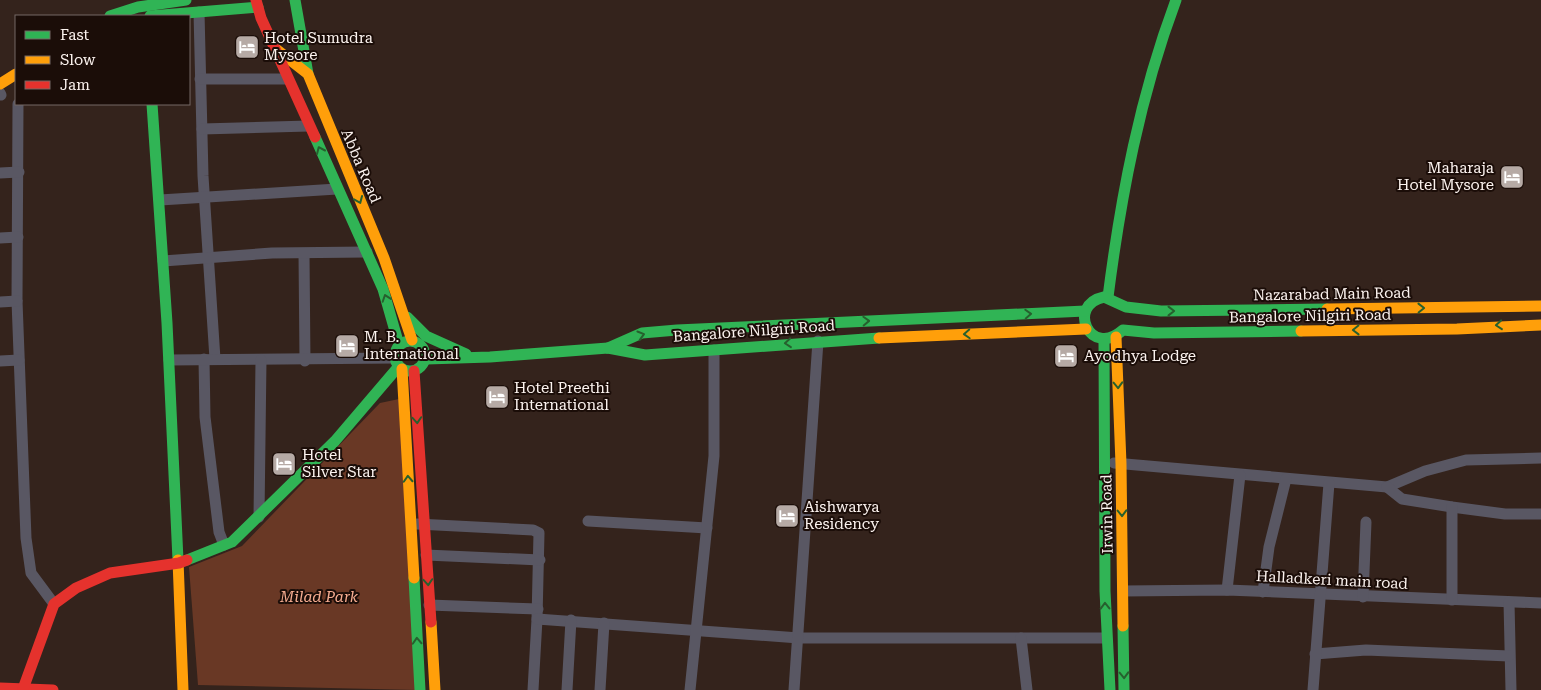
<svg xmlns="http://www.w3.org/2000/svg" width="1541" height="690" font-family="'Roboto Serif',serif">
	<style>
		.green { fill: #693825 }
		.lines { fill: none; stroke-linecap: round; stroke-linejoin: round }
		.street { stroke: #595763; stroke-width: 11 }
		.fast { stroke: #30b455; stroke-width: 11 }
		.slow { stroke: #ff9f0a; stroke-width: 11 }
		.jam { stroke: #e5322d; stroke-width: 11 }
		.oneway { stroke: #26602e }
		.labels { text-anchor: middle; stroke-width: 4; stroke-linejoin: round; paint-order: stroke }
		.poi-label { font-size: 15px; fill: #fcf3ef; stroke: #1b0d08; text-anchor: start }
		.street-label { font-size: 15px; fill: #fcf3ef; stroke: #1b0d08 }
		.park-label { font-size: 15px; font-style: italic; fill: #f7ad91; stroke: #1b0d08 }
	</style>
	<rect width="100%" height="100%" fill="#34231c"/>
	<polygon class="green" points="399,399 417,690 198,685 189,567 242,546 380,403"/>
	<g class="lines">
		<g class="street">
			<polyline points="199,12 203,176 215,359"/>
			<polyline points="200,79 288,79"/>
			<polyline points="0,93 1,95"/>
			<polyline points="18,104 17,301 26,538 31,573 54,604"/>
			<polyline points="202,129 309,126"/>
			<polyline points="0,173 19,172"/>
			<polyline points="160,200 337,189"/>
			<polyline points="0,238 18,237"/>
			<polyline points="304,254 305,361"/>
			<polyline points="163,261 272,253 367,252"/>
			<polyline points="0,302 17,301"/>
			<polyline points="204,359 205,417 219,532 224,545"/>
			<polyline points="169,360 395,358"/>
			<polyline points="0,361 19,360"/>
			<polyline points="1114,463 1387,487 1425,471 1466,460 1541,458"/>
			<polyline points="1387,487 1402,499 1452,507 1505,514 1541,514"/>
			<polyline points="259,517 261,360"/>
			<polyline points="588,521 707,528"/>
			<polyline points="417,524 533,530 539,533 537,619 533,690"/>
			<polyline points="426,555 540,560"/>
			<polyline points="1227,590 1240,475"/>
			<polyline points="1123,591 1227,590 1541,603"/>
			<polyline points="1263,592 1269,547 1286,479"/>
			<polyline points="1363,597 1366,522"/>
			<polyline points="1452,600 1452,507"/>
			<polyline points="1509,602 1511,690"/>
			<polyline points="429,605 538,609"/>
			<polyline points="537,619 799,638 1106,638"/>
			<polyline points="1021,638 1027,690"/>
			<polyline points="1315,654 1366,650 1509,656"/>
			<polyline points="567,690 571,620"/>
			<polyline points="600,690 604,623"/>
			<polyline points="690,690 714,456 714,350"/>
			<polyline points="794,690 818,341"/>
			<polyline points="1313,690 1329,483"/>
		</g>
		<g class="fast">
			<polyline points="295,0 308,74"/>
			<polyline points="110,16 138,7 186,0"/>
			<polyline points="150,16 258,7"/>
			<polyline points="152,104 167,323 178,560"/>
			<polyline points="315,137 383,289 399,345"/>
			<path d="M 1108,297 C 1121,195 1140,96 1176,0"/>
			<polyline points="407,317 426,336 466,354"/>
			<path d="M 1301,331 L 1154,333 L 1123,330 C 1090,359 1066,305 1104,297 L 1126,307 L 1161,311 L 1327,309"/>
			<polyline points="1104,340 1105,591 1110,690"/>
			<circle cx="410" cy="356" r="15"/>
			<polyline points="608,348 642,333 677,330 1085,311"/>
			<polyline points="426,359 490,357 608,348 645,355 879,338"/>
			<polyline points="187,560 232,542 335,441 399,366"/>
			<polyline points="414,578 420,690"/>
			<polyline points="1123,626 1124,690"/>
		</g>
		<g class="slow">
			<polyline points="276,49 308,74 384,258 412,340"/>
			<polyline points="0,84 16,74"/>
			<polyline points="1327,309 1541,306"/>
			<polyline points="1301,331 1457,329 1541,325"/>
			<polyline points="1116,337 1121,464 1123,626"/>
			<polyline points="879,338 1086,329"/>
			<polyline points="402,369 414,578"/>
			<polyline points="178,560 183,690"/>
			<polyline points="431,622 435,690"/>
		</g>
		<g class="jam">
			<polyline points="256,0 261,18 315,137"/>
			<polyline points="414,371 431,622"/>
			<polyline points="0,688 53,690"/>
			<polyline points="23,689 54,604 76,588 110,573 179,563 187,560"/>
		</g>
	</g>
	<defs><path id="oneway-chevron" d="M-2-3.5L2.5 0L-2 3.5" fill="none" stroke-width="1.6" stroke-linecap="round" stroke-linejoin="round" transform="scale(1.25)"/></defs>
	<g class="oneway">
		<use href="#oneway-chevron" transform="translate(320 150) rotate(-114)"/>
		<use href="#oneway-chevron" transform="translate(359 200) rotate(67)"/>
		<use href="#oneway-chevron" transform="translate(386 298) rotate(-109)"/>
		<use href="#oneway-chevron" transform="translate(1421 308) rotate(-1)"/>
		<use href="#oneway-chevron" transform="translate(1171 311)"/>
		<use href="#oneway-chevron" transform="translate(1028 314) rotate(-3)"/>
		<use href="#oneway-chevron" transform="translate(866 321) rotate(-2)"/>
		<use href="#oneway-chevron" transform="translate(1499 325) rotate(175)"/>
		<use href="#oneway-chevron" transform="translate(1356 330) rotate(179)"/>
		<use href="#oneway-chevron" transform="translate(967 334) rotate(177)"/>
		<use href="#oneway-chevron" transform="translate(641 335) rotate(-16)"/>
		<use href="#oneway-chevron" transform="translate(788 343) rotate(175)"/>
		<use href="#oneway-chevron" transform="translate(1118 385) rotate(88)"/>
		<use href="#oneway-chevron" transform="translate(417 420) rotate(86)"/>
		<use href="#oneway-chevron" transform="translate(408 479) rotate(-93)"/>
		<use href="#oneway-chevron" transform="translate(1122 513) rotate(89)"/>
		<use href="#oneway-chevron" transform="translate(428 582) rotate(86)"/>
		<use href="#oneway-chevron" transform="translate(1105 606) rotate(-91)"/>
		<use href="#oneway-chevron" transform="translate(417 641) rotate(-93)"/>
		<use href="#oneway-chevron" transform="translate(1124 675) rotate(88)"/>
	</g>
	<defs>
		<symbol id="hotel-square" viewBox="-11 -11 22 22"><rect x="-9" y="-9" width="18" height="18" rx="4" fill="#b6aaa5" stroke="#1b0d08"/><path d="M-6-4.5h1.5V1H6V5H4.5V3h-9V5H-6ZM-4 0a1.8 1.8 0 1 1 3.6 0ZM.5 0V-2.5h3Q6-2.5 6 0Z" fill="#fff"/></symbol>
	</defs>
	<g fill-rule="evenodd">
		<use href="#hotel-square" x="233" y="33" width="28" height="28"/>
		<use href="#hotel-square" x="1498" y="163" width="28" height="28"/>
		<use href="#hotel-square" x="333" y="332" width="28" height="28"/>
		<use href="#hotel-square" x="1052" y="342" width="28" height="28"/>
		<use href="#hotel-square" x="483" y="383" width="28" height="28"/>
		<use href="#hotel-square" x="270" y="450" width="28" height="28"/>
		<use href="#hotel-square" x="773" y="502" width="28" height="28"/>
	</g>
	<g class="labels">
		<g class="poi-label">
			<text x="264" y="43">Hotel Sumudra<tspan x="264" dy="17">Mysore</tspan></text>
			<text x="1494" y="173" text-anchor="end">Maharaja<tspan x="1494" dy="17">Hotel Mysore</tspan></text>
			<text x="364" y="342">M. B.<tspan x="364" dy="17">International</tspan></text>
			<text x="1084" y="361">Ayodhya Lodge</text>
			<text x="514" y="393">Hotel Preethi<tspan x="514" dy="17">International</tspan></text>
			<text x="302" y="460">Hotel<tspan x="302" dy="17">Silver Star</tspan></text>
			<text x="804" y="512">Aishwarya<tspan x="804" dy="17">Residency</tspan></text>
		</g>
		<g class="street-label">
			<text transform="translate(361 166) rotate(67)" y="5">Abba Road</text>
			<text transform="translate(1332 294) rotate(-1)" y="5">Nazarabad Main Road</text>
			<text transform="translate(1310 316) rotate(-1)" y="5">Bangalore Nilgiri Road</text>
			<text transform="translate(754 331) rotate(-4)" y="5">Bangalore Nilgiri Road</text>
			<text transform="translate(1107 514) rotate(-91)" y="5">Irwin Road</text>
			<text transform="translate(1332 580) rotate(3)" y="5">Halladkeri main road</text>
		</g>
		<g class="park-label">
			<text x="319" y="602">Milad Park</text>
		</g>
	</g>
	<rect x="15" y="15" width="175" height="90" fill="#1b0d08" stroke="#756964"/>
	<rect x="25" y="31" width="25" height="8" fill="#30b455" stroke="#756964"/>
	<text x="60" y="40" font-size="15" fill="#fcf3ef">Fast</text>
	<rect x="25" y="56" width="25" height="8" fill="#ff9f0a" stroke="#756964"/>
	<text x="60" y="65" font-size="15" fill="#fcf3ef">Slow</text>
	<rect x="25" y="81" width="25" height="8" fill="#e5322d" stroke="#756964"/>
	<text x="60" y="90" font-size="15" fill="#fcf3ef">Jam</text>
</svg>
